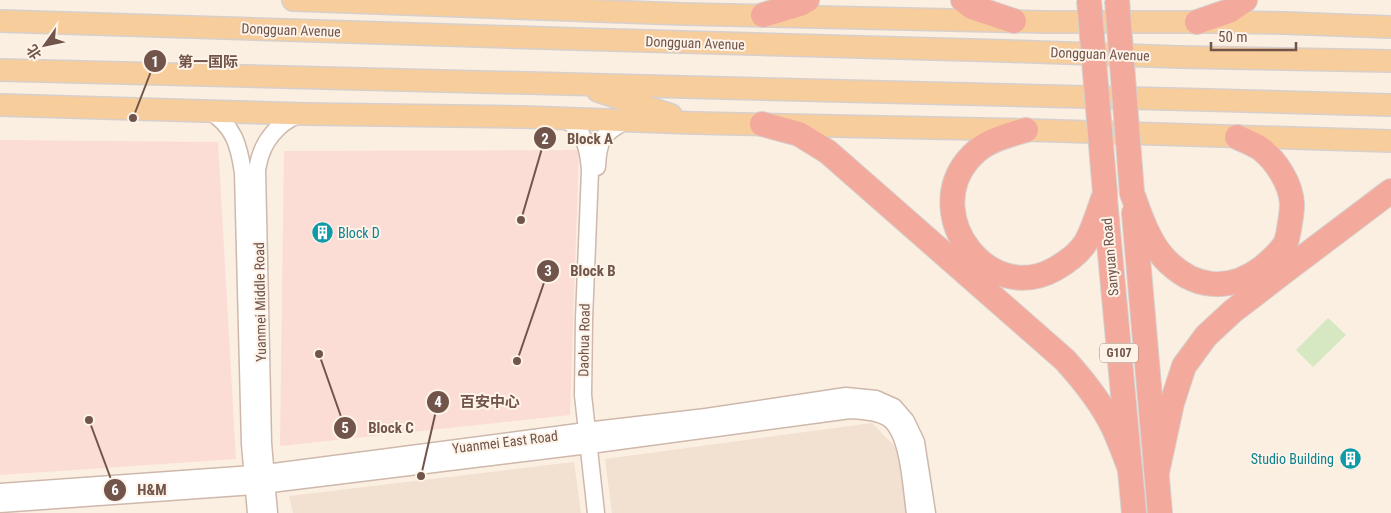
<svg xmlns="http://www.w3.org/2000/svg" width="1391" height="513" font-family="'Roboto Condensed','Noto Sans SC',sans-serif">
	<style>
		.residential { fill: #f2e0d1 }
		.commercial { fill: #fbddd6 }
		.garden { fill: #d5e8c1 }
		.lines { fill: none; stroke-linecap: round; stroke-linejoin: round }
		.minor-casing { stroke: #ceb8ac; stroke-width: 19 }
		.major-casing { stroke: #d7cfcc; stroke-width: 24 }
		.highway-casing { stroke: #d7cfcc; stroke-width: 26 }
		.minor { stroke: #fff; stroke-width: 16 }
		.major { stroke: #f8cd9c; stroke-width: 21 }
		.highway { stroke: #f3a99b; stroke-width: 24 }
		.highway-bridge-casing { stroke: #d7cfcc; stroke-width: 26; stroke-linecap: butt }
		.highway-bridge { stroke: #f3a99b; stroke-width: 24 }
		.labels { text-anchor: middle; stroke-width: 4; stroke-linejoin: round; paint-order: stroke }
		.shield { fill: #fef3e8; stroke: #9b8479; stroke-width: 1 }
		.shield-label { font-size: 12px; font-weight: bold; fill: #71544a }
		.street-label { font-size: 14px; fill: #71544a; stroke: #fef3e8 }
		.culture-label { font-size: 14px; fill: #0d838f; stroke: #fef3e8; text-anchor: start }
		.leader { fill: none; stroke: #71544a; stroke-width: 2 }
		.callout-dot { fill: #71544a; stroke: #fef3e8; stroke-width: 2 }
		.mark-label { font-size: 15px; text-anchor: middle; font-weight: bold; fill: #fff }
		.callout-label { font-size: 15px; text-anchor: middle; font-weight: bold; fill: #71544a; stroke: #fef3e8; stroke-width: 4; stroke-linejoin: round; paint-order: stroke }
	</style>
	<rect width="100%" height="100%" fill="#fbefe2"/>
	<g class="residential">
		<polygon points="872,423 899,451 908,513 612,513 605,459"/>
		<polygon points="574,462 581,513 293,513 289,496"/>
	</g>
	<g class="commercial">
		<polygon points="0,140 218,142 236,459 0,475"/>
		<polygon points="579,150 570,415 280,446 284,151"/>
	</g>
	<polygon class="garden" points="1328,318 1346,335 1313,367 1296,350"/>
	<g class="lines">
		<defs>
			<g id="minor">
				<path d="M 209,111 C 234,126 239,145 243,173 L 250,444 L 256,513"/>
				<path d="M 561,119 C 564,120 569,122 572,124 C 586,134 589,154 590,171 L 584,319 L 583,395 L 596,513"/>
				<path d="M 597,167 C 598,141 602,133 626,121"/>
				<polyline points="0,492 266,473 586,431 706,417 846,396 876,399 894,407 906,421 916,442 927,513"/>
				<path d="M 0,504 L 254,486 L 597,444 L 850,410 C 862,411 877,411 888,418 C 910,433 911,488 915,513"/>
				<path d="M 269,513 L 263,443 L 257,170 C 258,165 259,159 261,154 C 267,136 284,118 303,114"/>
			</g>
			<g id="major">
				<polyline points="293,0 683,14 1045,22 1210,22 1284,23 1391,27"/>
				<polyline points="0,21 576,39 1007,51 1179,57 1391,61"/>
				<polyline points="0,70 1208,100 1391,105"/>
				<polyline points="598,91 671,115"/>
				<polyline points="0,105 305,114 523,117 695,123 1026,130 1391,141"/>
			</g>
			<g id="highway">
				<polyline points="963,0 972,7 1014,21"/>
				<polyline points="763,15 800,4 807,0"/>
				<polyline points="1197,22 1229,11 1245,0"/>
				<path d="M 762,124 L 799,134 L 828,152 L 1065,360 C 1084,381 1102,403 1114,429 C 1120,442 1125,456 1130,469"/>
				<path d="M 1026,130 C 1013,134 999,137 987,144 C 979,148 973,154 967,161 C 922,217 989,306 1055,269 C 1067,262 1079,254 1086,242 C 1093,230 1100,207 1105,193"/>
				<path d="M 1132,193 C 1140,215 1148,240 1164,258 C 1193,289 1229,293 1263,267 C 1271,260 1281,252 1286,242 C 1288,237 1289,229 1290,223 C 1291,217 1292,210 1292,204 C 1291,184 1277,162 1261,149 C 1254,144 1245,141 1237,137"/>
				<polyline points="1105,199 1134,513"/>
				<polyline points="1134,213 1160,513"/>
				<polyline points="1157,472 1172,403 1184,366 1206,336 1233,311 1285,271 1391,191"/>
			</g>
		</defs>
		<use href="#minor" class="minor-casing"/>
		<use href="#major" class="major-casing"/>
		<use href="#highway" class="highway-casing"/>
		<use href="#minor" class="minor"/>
		<use href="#major" class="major"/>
		<use href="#highway" class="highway"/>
		<defs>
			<g id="highway-bridge">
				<polyline points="1089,0 1105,193"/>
				<polyline points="1117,0 1132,193"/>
			</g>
		</defs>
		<use href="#highway-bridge" class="highway-bridge-casing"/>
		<use href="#highway-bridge" class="highway-bridge"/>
	</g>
	<defs>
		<symbol id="building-disc" viewBox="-11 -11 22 22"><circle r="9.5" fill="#0f9aa8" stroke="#fef3e8"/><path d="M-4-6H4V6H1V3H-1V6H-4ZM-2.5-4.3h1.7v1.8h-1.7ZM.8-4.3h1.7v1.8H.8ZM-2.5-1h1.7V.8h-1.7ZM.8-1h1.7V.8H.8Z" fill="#fff"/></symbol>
	</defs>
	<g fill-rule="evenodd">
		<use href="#building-disc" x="310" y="220" width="25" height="25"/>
		<use href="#building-disc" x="1338" y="446" width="25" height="25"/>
	</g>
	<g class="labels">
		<rect class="shield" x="1100" y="343.5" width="38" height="19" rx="4"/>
		<g class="shield-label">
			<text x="1119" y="357">G107</text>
		</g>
		<g class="street-label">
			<text transform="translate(291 30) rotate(2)" y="5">Dongguan Avenue</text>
			<text transform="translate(695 43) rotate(2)" y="5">Dongguan Avenue</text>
			<text transform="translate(1100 54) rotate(2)" y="5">Dongguan Avenue</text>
			<text transform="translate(1110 257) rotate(-95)" y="5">Sanyuan Road</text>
			<text transform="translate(260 302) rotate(-91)" y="5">Yuanmei Middle Road</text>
			<text transform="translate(584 340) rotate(-89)" y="5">Daohua Road</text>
			<text transform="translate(505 442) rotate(-7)" y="5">Yuanmei East Road</text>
		</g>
		<g class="culture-label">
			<text x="338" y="238">Block D</text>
			<text x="1334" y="464" text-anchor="end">Studio Building</text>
		</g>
	</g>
	<path class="leader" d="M133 118L155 61M521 220L545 138M517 361L548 271M421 476L438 402M319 354L345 428M89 420L115 490"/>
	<g class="callout-dot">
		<circle cx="133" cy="118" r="5"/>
		<circle cx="521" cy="220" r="5"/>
		<circle cx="517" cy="361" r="5"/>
		<circle cx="421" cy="476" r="5"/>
		<circle cx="319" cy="354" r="5"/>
		<circle cx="89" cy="420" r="5"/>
		<circle cx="155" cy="61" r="12"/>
		<circle cx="545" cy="138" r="12"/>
		<circle cx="548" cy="271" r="12"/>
		<circle cx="438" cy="402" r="12"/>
		<circle cx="345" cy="428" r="12"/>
		<circle cx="115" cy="490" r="12"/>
	</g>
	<g class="mark-label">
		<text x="155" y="67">1</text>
		<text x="545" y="144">2</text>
		<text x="548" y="276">3</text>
		<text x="438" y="407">4</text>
		<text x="345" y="433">5</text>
		<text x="115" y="495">6</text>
	</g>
	<g class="callout-label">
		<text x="208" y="67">第一国际</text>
		<text x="590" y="144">Block A</text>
		<text x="593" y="276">Block B</text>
		<text x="490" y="407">百安中心</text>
		<text x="391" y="433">Block C</text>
		<text x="152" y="495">H&amp;M</text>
	</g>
	<g transform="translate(45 45) rotate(237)" stroke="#fef3e8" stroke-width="4" paint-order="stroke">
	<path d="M0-4L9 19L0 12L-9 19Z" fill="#71544a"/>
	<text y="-8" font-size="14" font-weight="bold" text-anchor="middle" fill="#71544a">北</text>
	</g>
	<path d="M1211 42v8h85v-8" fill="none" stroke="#71544a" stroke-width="2.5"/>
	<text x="1218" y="42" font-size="15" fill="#71544a" stroke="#fef3e8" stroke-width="4" paint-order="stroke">50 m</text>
</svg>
